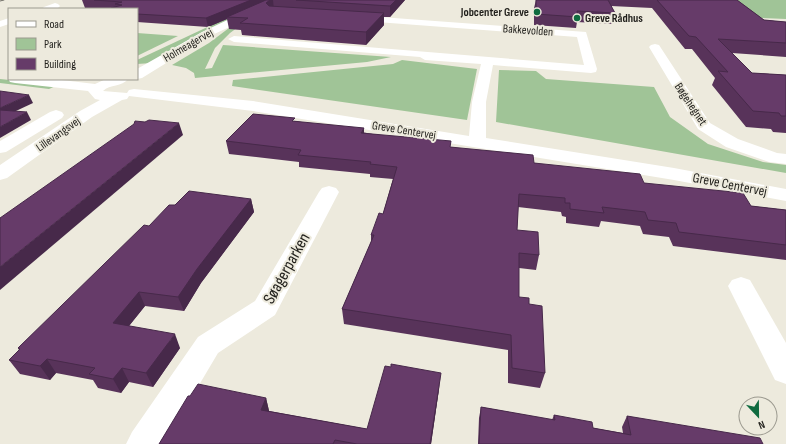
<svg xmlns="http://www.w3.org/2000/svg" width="786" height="444" font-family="'Sofia Sans Condensed',sans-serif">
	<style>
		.green { fill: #a0c497 }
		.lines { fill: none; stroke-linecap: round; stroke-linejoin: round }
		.minor { fill: #fff; fill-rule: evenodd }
		.tram { stroke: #706e67; stroke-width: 1 }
		.wall { fill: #58335a }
		.shaded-wall { fill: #47294a }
		.building { fill: #663b69; stroke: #47294a }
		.poi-dot { fill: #0f6b3f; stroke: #edeadd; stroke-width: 1.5 }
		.labels { text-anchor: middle; stroke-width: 4; stroke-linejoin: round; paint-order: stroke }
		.far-poi-label { font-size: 12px; font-weight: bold; fill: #201f1b; stroke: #edeadd; text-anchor: end }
		.far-street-label { font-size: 12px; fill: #201f1b; stroke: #edeadd }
		.street-label { font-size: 14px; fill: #201f1b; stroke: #edeadd }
		.near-street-label { font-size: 17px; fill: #201f1b; stroke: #edeadd }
	</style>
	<rect width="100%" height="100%" fill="#edeadd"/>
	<g class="green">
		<polygon points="722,0 786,0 786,19 741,17"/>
		<polygon points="273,2 152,63 137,64 137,60 216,23"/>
		<polygon points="245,22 230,33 215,48 205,69 212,68 223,45 391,57 367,62 195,78 194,73 186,68 172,65 209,43 233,25"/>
		<polygon points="137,33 178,36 137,56"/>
		<polygon points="402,60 477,69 467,120 232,86 233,80 393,64"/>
		<polygon points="499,70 536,71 546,79 654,87 670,117 708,144 763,162 786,165 786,173 496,122"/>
		<polygon points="0,79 58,85 49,89 0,83"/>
	</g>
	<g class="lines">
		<g class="minor">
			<polygon points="276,0 288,0 210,36 142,78 137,79 137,69 202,32 238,15"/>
			<polygon points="55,3 58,4 60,6 58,8 42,9 44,7"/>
			<path d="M 353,15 L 586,32 L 597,69 L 596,72 L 591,73 L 493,65 L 486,102 L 486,138 L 674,168 L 786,189 L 786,201 L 674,180 L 253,111 L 129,96 L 127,99 L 122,100 L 92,117 L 7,178 L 0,180 L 0,165 L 80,111 L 100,100 L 95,99 L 88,91 L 15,83 L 10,82 L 8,79 L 9,78 L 53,79 L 95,84 L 106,79 L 128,79 C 122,87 110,84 103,91 L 127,93 L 129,90 L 134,89 L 253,101 L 469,136 L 472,102 L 481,64 L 425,60 L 420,57 L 234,42 L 228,39 L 234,36 L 584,65 L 577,37 L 350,20 L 348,18 Z"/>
			<polygon points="9,18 9,24 0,27 0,21"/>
			<polygon points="655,44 659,45 710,123 738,139 777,153 786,154 786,164 769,162 726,147 698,129 649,47 651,45"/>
			<polygon points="56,110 62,112 64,115 62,118 6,152 0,153 0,141 50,112"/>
			<polygon points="329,186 336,188 339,192 275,315 218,353 164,444 126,444 132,432 198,337 255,301 319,192 322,188"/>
			<polygon points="741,277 750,280 786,343 786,384 775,380 728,286 732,280"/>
		</g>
		<polyline class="tram" points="0,1 4,0"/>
	</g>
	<g class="wall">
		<polygon points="82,0 405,0 390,17 384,17 384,25 366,45 242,35 241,30 229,29 227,19 208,27 137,22 137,9 107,9 85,8"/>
		<polygon points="536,0 737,0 764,20 786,22 786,57 732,53 752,73 786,75 786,133 773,132 771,129 746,127 712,85 715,78 692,49 685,49 652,8 611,6 615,13 612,24 577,22 576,28 534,25 534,8"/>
		<polygon points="295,121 451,147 534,163 644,183 751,206 786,210 786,260 673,246 669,237 643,234 640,226 601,221 599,227 566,223 566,217 562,216 561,212 518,207 517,230 539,255 536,270 519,268 519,297 529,304 545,373 540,388 508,383 508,350 344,324 342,309 371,242 371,235 383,214 393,179 370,177 370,174 299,167 299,162 229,154 226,141"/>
		<polygon points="251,199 254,212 201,283 184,311 145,306 129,326 180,348 153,387 129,382 121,393 98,388 93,380 56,373 50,380 20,374 9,360 19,350 18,348 149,226 175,205"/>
		<polygon points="439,389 431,444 159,444 190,396 266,398 269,411 367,429"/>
		<polygon points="481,407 552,420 554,415 593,428 623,433 622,427 627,416 763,444 478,444 479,418"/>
	</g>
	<g class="shaded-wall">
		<polygon points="251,0 273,0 274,10 227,17 227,19 208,27 206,18"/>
		<polygon points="396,0 405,0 390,17 390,6"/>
		<polygon points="384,13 384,25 366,45 366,32"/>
		<polygon points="29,95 33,103 1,118 0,116 0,108"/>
		<polygon points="27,112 31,120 0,138 0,127"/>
		<polygon points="179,123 183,135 0,290 0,267"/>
		<polygon points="364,128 364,140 361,133"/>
		<polygon points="251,199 254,212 201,283 184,311 178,297 197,269"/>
		<polygon points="139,292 145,306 120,337 113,323"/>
		<polygon points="175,334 180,348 153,387 146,373"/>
		<polygon points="47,359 56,373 50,380 40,366"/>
		<polygon points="122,368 129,382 121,393 113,379"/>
		<polygon points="441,373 439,389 431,444 430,444"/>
		<polygon points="266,398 270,415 261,410"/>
	</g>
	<g class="building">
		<polygon points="94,0 251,0 206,18 137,14 137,9 111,8 122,5 115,4 122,2"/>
		<polygon points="266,0 270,0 266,3 269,6 384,13 366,32 240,23 248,18 227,17"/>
		<polygon points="296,0 396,0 390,6"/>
		<polygon points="536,0 608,0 615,13 577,11 578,17 536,14"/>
		<polygon points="657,0 737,0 764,20 786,22 786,43 718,39 752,73 786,75 786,116 781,116 779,113 753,111 718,71 728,72 696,37 689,36"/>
		<polygon points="0,91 29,95 0,108"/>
		<polygon points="0,110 27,112 0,127"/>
		<polygon points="253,114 295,118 292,121 364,128 361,133 451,141 450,147 533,155 534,163 640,174 644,183 743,193 751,206 786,210 786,245 679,232 676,223 648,220 645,212 602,207 604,213 570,209 570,203 565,203 565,198 519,194 517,230 538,232 539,255 519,253 519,297 529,298 529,304 542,306 545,373 512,368 511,335 342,309 374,235 371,235 379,213 383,214 397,167 370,164 371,162 298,155 301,150 226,141"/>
		<polygon points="149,120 179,123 0,267 0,218 134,124 135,121 145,122"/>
		<polygon points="189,191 251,199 197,269 178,297 139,292 113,323 175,334 146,373 122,368 113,379 89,374 95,368 47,359 40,366 9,360 20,349 18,348 144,225 149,226 169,205 175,205"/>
		<polygon points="391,364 441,373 430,444 357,444 335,440 333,444 159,444 188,396 190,396 198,384 266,398 261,410 367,429 385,366 391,367"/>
		<polygon points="481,407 555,420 554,415 592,422 593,428 631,435 627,416 760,438 763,444 479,444"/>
	</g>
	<g class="poi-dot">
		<circle cx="537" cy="12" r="4"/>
		<circle cx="577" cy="18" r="4"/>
	</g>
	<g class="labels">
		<g class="far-poi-label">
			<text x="529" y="16">Jobcenter Greve</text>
			<text x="585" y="22" text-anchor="start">Greve Rådhus</text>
		</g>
		<g class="far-street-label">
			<text transform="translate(528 30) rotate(4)" y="4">Bakkevolden</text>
			<text transform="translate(188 45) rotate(-30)" y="4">Holmeagervej</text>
			<text transform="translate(691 104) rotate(56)" y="4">Bøgehegnet</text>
			<text transform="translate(404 130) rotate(9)" y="4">Greve Centervej</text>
			<text transform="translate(58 134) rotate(-35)" y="4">Lillevangsvej</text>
		</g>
		<g class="street-label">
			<text transform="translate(730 184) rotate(11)" y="5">Greve Centervej</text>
		</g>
		<g class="near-street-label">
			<text transform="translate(286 268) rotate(-61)" y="6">Søagerparken</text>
		</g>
	</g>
	<rect x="8" y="8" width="130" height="72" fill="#edeadd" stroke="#9b998f"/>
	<rect x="16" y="21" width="20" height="6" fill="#ffffff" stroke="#9b998f"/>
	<text x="44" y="28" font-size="12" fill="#201f1b">Road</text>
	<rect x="16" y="38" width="20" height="12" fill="#a0c497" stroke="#9b998f"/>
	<text x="44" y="48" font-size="12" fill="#201f1b">Park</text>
	<rect x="16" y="58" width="20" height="12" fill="#663b69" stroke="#9b998f"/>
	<text x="44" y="68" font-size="12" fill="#201f1b">Building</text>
	<g transform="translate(758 416) rotate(158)"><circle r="19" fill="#edeadd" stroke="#9b998f"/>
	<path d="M0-3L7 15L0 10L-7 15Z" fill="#0f6b3f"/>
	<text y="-6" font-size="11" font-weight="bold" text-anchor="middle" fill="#201f1b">N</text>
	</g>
</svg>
